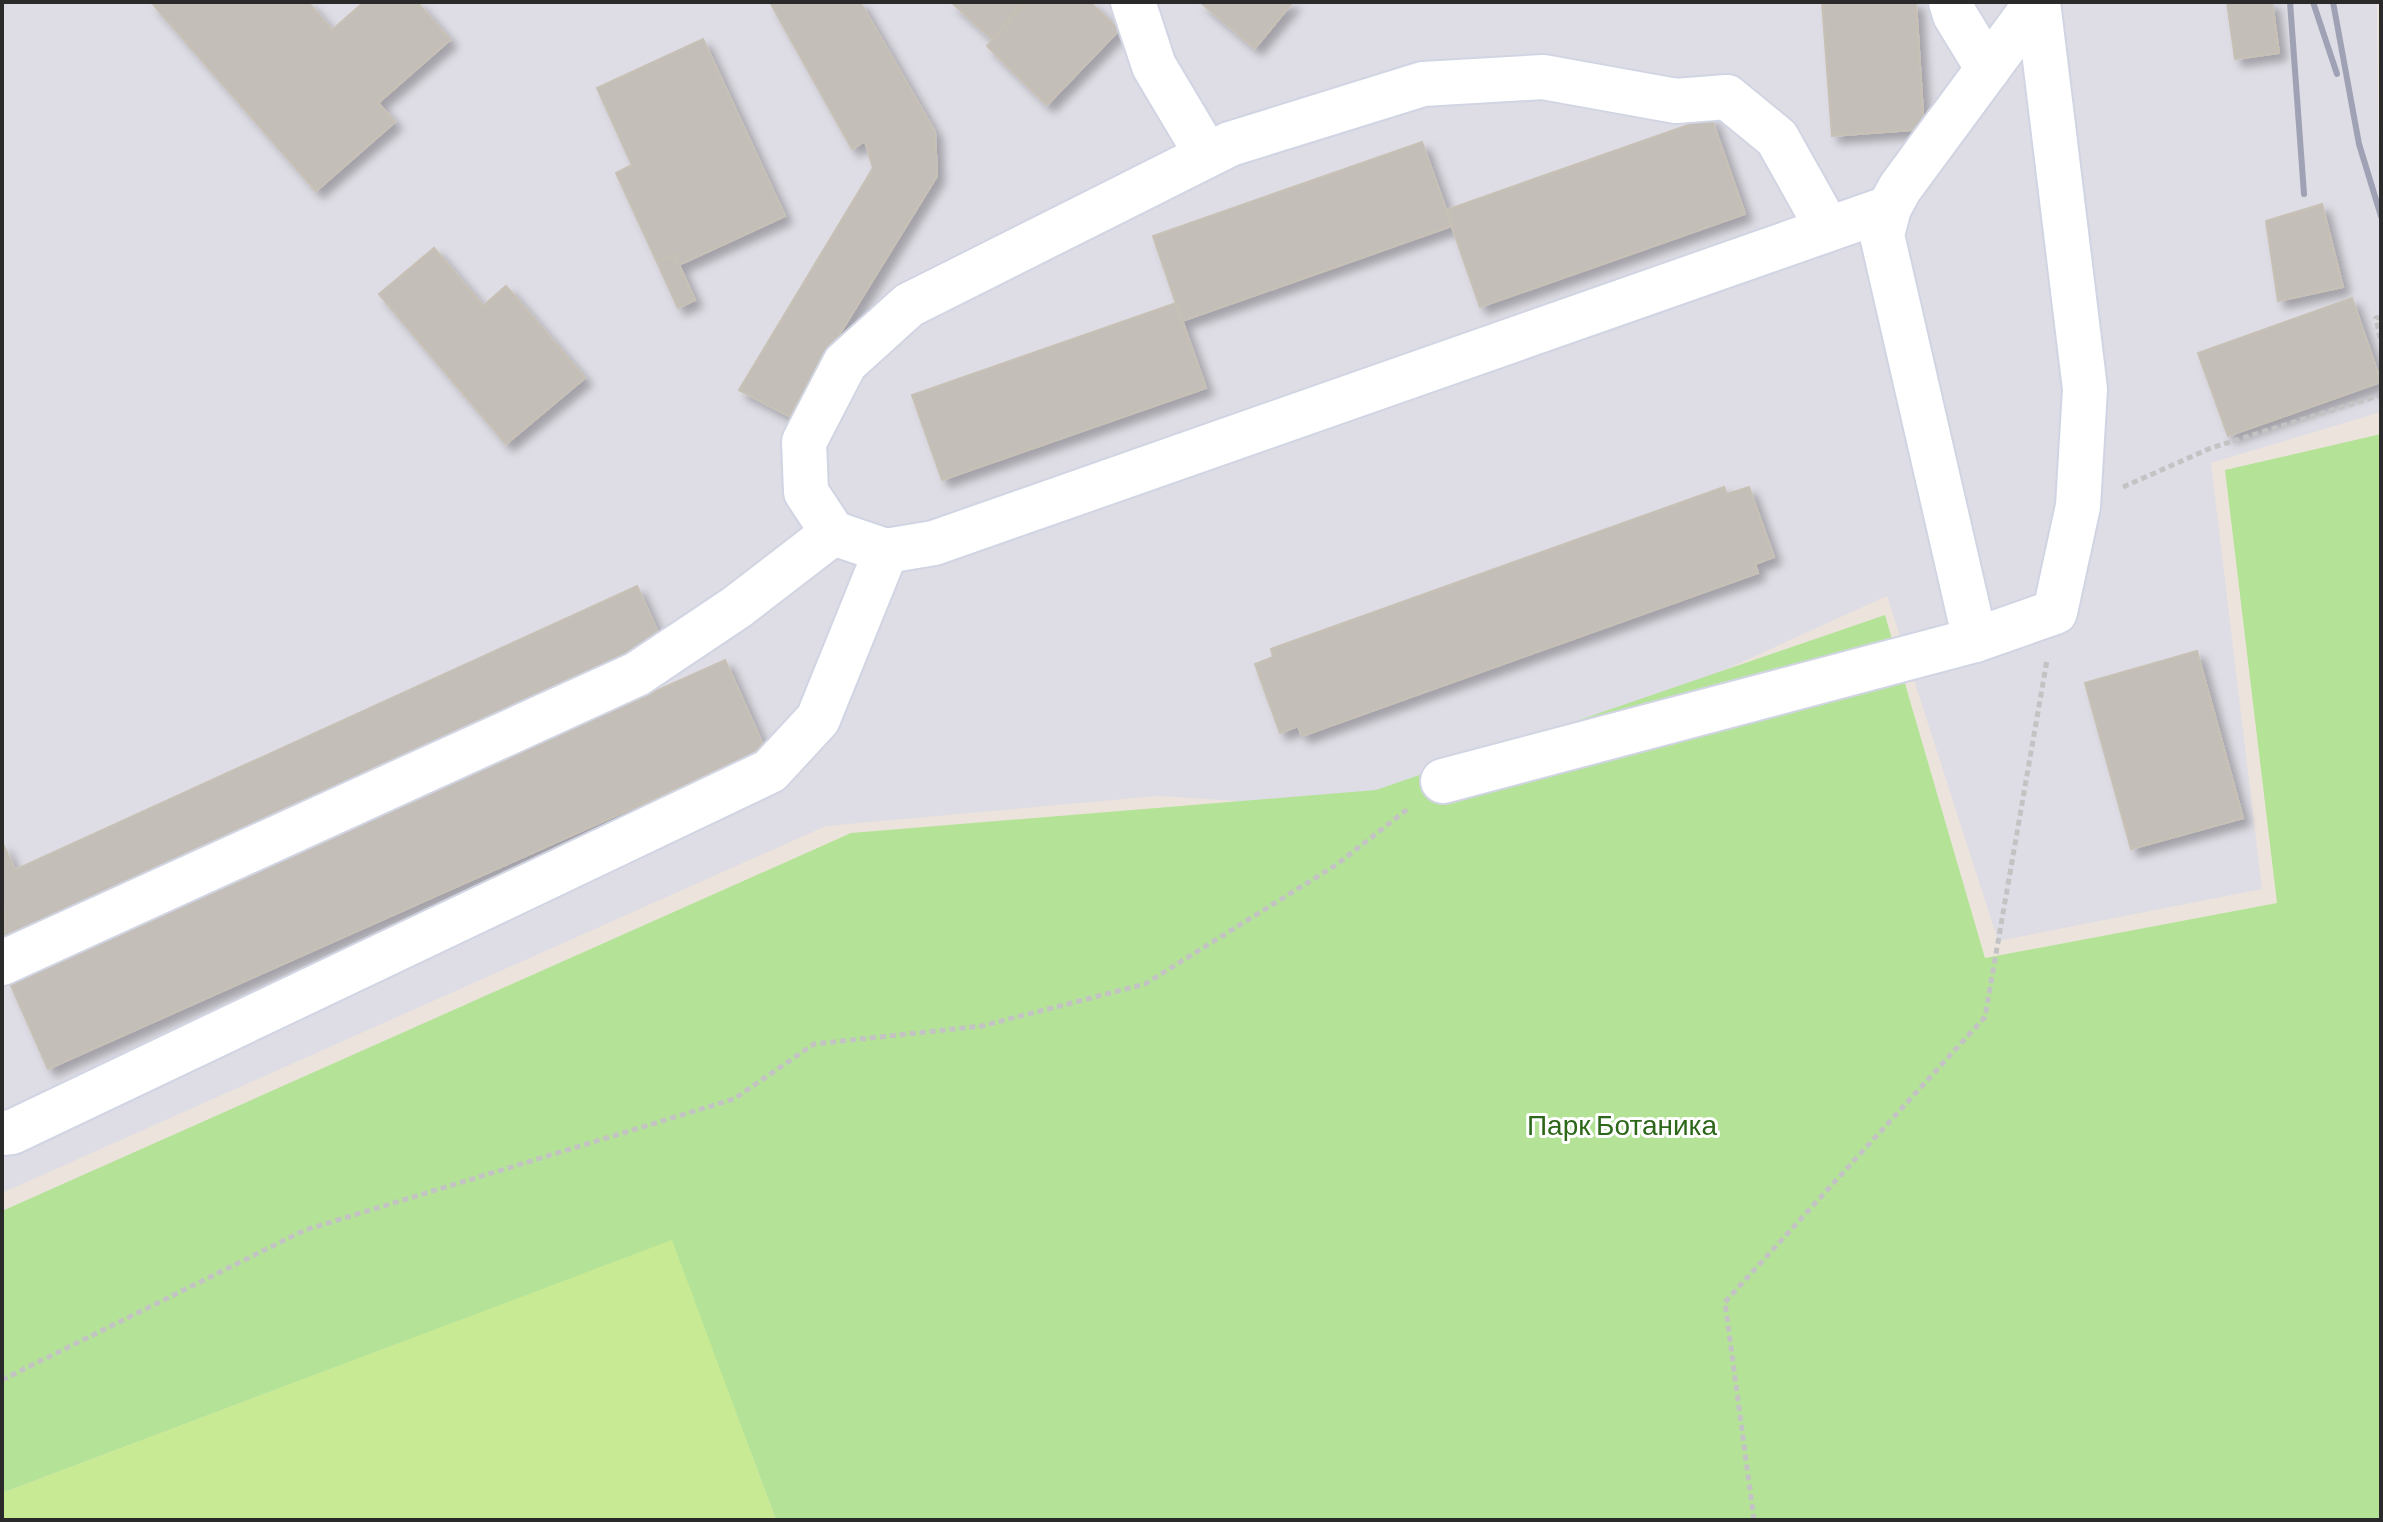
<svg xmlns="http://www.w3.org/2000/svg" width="2383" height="1522" font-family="Barlow,sans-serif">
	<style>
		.industrial { fill: #dedce4 }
		.green { fill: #b4e398 }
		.pitch { fill: #c9ea94 }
		.building { fill: #c4beb8; stroke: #c7c0b5; stroke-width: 2; filter: url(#shadow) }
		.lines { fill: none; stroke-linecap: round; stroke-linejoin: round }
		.minor-casing { stroke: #d1d5e3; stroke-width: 48 }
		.path { stroke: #c3c3c3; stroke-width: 5; stroke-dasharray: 6 4; stroke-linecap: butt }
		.minor { stroke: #fff; stroke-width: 44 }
		.rail { stroke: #9ea2b4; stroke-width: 6 }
		.labels { text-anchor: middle; stroke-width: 6; stroke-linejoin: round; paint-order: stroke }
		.park-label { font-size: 28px; fill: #2d671a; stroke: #fff }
	</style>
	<defs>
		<filter id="shadow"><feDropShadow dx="7" dy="7" stdDeviation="4" flood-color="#0004"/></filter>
	</defs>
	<rect width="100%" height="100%" fill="#ece4dc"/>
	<polygon class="industrial" points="2,2 2377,2 2381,412 2211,463 2262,889 1998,941 1887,596 1412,812 1158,796 826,826 2,1193"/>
	<polygon class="green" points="2381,434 2381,1520 776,1520 671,1241 2,1493 2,1211 851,833 1376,790 1885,615 1985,958 2277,903 2225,470"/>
	<polygon class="pitch" points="672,1240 776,1520 2,1520 2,1493"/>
	<g class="building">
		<polygon points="151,2 308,2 332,30 364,2 417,2 450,40 378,103 395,122 316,191"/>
		<polygon points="776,2 860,2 935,132 937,176 789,416 739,390 873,168 865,141 852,149 771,4"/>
		<polygon points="951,2 1025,2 992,39"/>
		<polygon points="1025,2 1090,2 1119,30 1047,105 987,46"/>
		<polygon points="1200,2 1293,2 1255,48"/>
		<polygon points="1822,2 1916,2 1924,129 1832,136"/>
		<polygon points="2227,2 2272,2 2279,53 2235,59"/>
		<polygon points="703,39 785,216 679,265 674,254 657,262 616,173 632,165 597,88"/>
		<polygon points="1711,117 1745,214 1480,307 1446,210"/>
		<polygon points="1422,142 1452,226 1182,321 1153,236"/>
		<polygon points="2322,204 2343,287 2278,301 2266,221"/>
		<polygon points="434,248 483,306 506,286 585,378 506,444 379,294"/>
		<polygon points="674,254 695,300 678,308 657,262"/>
		<polygon points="2352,298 2381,382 2228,436 2198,353"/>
		<polygon points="1176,303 1206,388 942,480 912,395"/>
		<polygon points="1724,487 1727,494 1749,487 1774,557 1755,564 1758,573 1302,736 1298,726 1280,733 1255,664 1273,657 1271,649"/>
		<polygon points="637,586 661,639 5,938 2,842 15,870"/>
		<polygon points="2197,651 2243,818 2131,849 2085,683"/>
		<polygon points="725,660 765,749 48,1069 9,981"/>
	</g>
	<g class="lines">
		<defs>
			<g id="minor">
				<polyline points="1133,2 1154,66 1207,155"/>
				<polyline points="1951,2 1955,15 1988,69"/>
				<polyline points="1828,229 1777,138 1727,97 1676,101 1543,77 1423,84 1230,144 909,305 845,363 804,442 806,492 833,533 886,551 934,543 1889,208"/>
				<polyline points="1975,640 2055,612 2078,506 2085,389 2038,2"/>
				<polyline points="1443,781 1975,640 1882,235 1889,208 1900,188 2037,2"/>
				<polyline points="2,963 637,674 737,607 833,533"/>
				<polyline points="2,1133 12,1132 770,771 818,719 886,551"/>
			</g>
		</defs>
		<use href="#minor" class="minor-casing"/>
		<g class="path">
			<polyline points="2381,317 2376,318 2381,343"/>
			<polyline points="2123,487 2211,448 2381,395"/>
			<polyline points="2,1380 305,1230 734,1099 814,1044 982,1026 1145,984 1336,865 1409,808"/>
			<polyline points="1754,1520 1725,1302 1985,1017 2047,660"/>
		</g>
		<use href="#minor" class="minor"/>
		<g class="rail">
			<polyline points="2290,2 2304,194"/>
			<polyline points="2313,2 2337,74"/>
			<polyline points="2333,2 2359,144 2381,216"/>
		</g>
	</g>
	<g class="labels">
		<g class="park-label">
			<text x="1622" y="1135">Парк Ботаника</text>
		</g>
	</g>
	<rect width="2383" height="1522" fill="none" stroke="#2a2a2a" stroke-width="8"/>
</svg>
